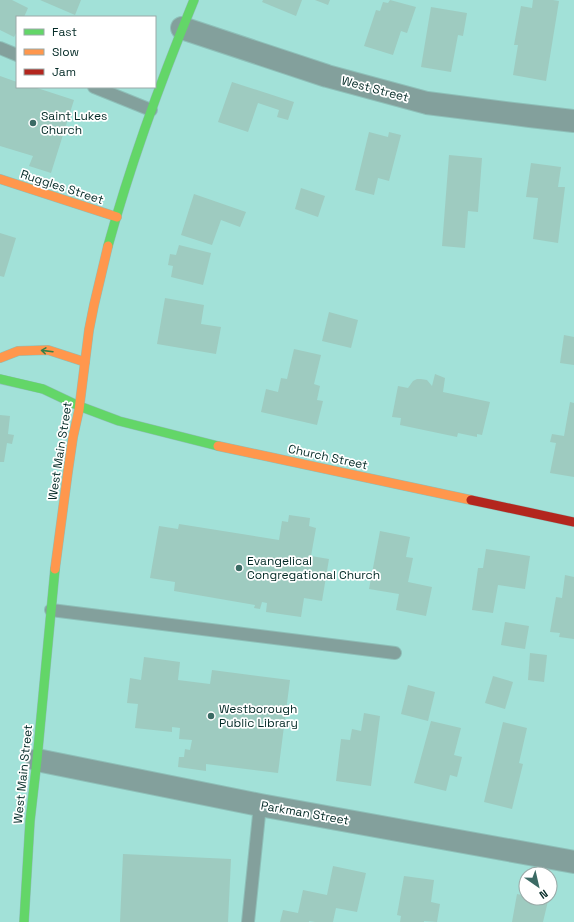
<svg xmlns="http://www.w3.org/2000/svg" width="574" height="922" font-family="'Space Grotesk',sans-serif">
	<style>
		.building { fill: #9ecbc0 }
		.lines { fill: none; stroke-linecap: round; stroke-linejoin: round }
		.lane-casing { stroke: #8ebfb8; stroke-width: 14 }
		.street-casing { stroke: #8ebfb8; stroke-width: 24 }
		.fast-casing { stroke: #8ebfb8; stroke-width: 10 }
		.slow-casing { stroke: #8ebfb8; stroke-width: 10 }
		.jam-casing { stroke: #8ebfb8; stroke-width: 10 }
		.lane { stroke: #83a09c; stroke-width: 12 }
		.street { stroke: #83a09c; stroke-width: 22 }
		.fast { stroke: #63d668; stroke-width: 9 }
		.slow { stroke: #ff974d; stroke-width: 9 }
		.jam { stroke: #b3261e; stroke-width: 9 }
		.oneway { stroke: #338047 }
		.poi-dot { fill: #3b6a64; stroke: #fff; stroke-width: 1.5 }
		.labels { text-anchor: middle; stroke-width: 3.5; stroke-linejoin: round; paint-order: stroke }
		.street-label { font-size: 12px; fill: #032a26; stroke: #fff }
		.poi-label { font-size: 12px; fill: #032a26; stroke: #fff; text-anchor: start }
	</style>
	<rect width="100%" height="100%" fill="#a2e1d8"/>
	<g class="building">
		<polygon points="0,0 12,0 28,8 24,17 17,17 17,31 14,37 0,30"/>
		<polygon points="40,0 81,0 75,15"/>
		<polygon points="263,0 302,0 296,16 262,2"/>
		<polygon points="315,0 330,0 328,5"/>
		<polygon points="390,0 416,7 407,33 401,31 393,55 364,46 376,10 380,11 383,2 388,3"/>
		<polygon points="533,0 553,0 559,1 546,81 513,75 518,45 514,45 521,6 532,8"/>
		<polygon points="431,7 467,13 463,36 458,35 451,72 421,67"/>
		<polygon points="0,76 17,82 17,87 34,87 74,100 51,173 29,166 33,156 0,146"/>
		<polygon points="232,82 294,102 288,120 277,117 279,110 258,103 248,132 218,122"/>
		<polygon points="369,132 388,137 389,132 401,135 389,181 378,178 374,195 355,190"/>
		<polygon points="449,155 482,158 478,212 468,211 465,248 442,246"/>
		<polygon points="531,163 561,167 558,187 565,187 558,243 533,239 538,198 526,197"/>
		<polygon points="301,188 325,196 318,217 295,209"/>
		<polygon points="194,194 246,212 240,227 221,220 212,245 181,235"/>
		<polygon points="0,233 16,238 4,277 0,276"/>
		<polygon points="179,245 211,253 203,285 171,277 173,266 168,265 170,254 176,255"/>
		<polygon points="165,298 204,305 201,324 221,327 216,354 157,344"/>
		<polygon points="329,312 358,320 351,348 322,341"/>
		<polygon points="564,335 574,337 574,365 560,363"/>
		<polygon points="294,349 321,355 314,384 320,386 317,400 323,401 317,425 261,412 266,389 278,392 281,378 287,379"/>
		<polygon points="435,374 445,378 443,392 490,402 482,435 477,434 477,437 458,433 457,437 400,425 401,418 392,417 398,386 408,388 413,381 417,379 421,379 427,380 432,386"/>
		<polygon points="570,402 574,403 574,477 550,473 556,443 550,442 552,434 564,436"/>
		<polygon points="0,415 10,416 8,434 14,435 12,444 7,443 4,462 0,462"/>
		<polygon points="289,515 310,518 309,526 316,528 311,556 329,559 322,601 304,598 301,617 266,612 267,603 262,602 260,609 254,608 255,605 174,591 175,582 150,578 159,526 178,529 179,524 279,540 282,521 288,522"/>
		<polygon points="380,531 410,537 406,557 413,558 408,582 432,587 426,616 396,610 399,594 369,589"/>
		<polygon points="486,549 530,556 525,589 498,585 493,613 472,610 478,568 483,568"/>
		<polygon points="565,575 574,577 574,639 559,637 560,633 550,632 556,597 562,598"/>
		<polygon points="505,622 529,626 525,649 501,645"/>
		<polygon points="530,653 547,655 544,682 528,680"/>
		<polygon points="144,657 180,662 178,680 210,684 212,670 290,680 278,773 206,764 206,771 178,767 179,757 184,757 185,749 190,750 192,740 179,739 180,728 172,727 172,732 135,728 138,704 127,703 130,678 141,680"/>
		<polygon points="493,676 513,682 505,709 485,703"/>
		<polygon points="408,685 435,692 428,721 401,714"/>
		<polygon points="364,713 380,716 371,786 336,781 341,739 350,740 352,729 361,731"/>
		<polygon points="431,721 461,728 454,755 462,757 457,777 450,775 446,791 414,783"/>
		<polygon points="503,722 527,728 519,763 523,764 512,809 484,802"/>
		<polygon points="123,854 231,859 228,922 120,922"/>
		<polygon points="333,866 366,873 357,912 336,908 333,922 315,922 309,921 309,922 280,922 283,910 298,913 303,890 327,895"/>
		<polygon points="404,876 434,880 431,902 440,904 437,922 424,921 424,922 400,922 401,916 397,915"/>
		<polygon points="517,894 526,896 526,898 535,898 548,901 543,922 512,922"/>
	</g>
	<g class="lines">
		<defs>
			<g id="lane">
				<polyline points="0,48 17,55"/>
				<polyline points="94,87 151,110"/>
				<polyline points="51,610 395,653"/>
				<polyline points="248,922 260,805"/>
			</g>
			<g id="street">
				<polyline points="182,28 327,76 427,103 530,116 574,121"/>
				<polyline points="37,760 260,805 574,862"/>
			</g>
			<g id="fast">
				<path d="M 108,246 C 131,162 161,80 194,0"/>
				<polyline points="0,379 43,389 79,406 119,421 218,446"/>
				<polyline points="24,922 30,821 37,760 55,569"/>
			</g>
			<g id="slow">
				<polyline points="0,179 117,217"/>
				<polyline points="0,358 18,351 48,350 85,362"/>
				<polyline points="218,446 471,500"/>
				<polyline points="55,569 68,471 73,437 79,410 89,330 94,305 108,246"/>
			</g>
			<polyline id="jam" points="471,500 574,522"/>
		</defs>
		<use href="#lane" class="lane-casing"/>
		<use href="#street" class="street-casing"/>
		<use href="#fast" class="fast-casing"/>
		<use href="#slow" class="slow-casing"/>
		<use href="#jam" class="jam-casing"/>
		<use href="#lane" class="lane"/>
		<use href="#street" class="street"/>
		<use href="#fast" class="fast"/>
		<use href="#slow" class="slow"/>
		<use href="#jam" class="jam"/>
	</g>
	<defs><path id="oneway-shaft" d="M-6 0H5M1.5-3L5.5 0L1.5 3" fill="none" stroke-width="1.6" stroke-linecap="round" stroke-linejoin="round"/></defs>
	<use class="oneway" href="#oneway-shaft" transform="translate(47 351) rotate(-173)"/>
	<g class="poi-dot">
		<circle cx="33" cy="123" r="4"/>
		<circle cx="239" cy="568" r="4"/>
		<circle cx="211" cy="716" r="4"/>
	</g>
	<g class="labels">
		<g class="street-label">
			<text transform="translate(375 89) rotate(15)" y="4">West Street</text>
			<text transform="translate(62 187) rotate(18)" y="4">Ruggles Street</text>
			<text transform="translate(60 451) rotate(-81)" y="4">West Main Street</text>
			<text transform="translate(328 457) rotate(12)" y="4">Church Street</text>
			<text transform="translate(23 774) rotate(-84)" y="4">West Main Street</text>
			<text transform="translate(305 813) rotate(10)" y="4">Parkman Street</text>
		</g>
		<g class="poi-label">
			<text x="41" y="120">Saint Lukes<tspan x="41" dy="14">Church</tspan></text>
			<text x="247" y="565">Evangelical<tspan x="247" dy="14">Congregational Church</tspan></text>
			<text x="219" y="713">Westborough<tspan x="219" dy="14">Public Library</tspan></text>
		</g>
	</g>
	<rect x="16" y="16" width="140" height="72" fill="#ffffff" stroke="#9aaaa8"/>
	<rect x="24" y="29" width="20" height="6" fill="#63d668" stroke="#9aaaa8"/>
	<text x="52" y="36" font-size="12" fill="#032a26">Fast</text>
	<rect x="24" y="49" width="20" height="6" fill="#ff974d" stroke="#9aaaa8"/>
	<text x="52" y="56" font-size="12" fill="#032a26">Slow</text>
	<rect x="24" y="69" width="20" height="6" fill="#b3261e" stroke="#9aaaa8"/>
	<text x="52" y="76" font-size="12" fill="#032a26">Jam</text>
	<g transform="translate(538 886) rotate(146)"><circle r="19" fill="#ffffff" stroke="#9aaaa8"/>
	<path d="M0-3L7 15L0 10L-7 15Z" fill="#3b6a64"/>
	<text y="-6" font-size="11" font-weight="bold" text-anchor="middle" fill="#032a26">N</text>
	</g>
</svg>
